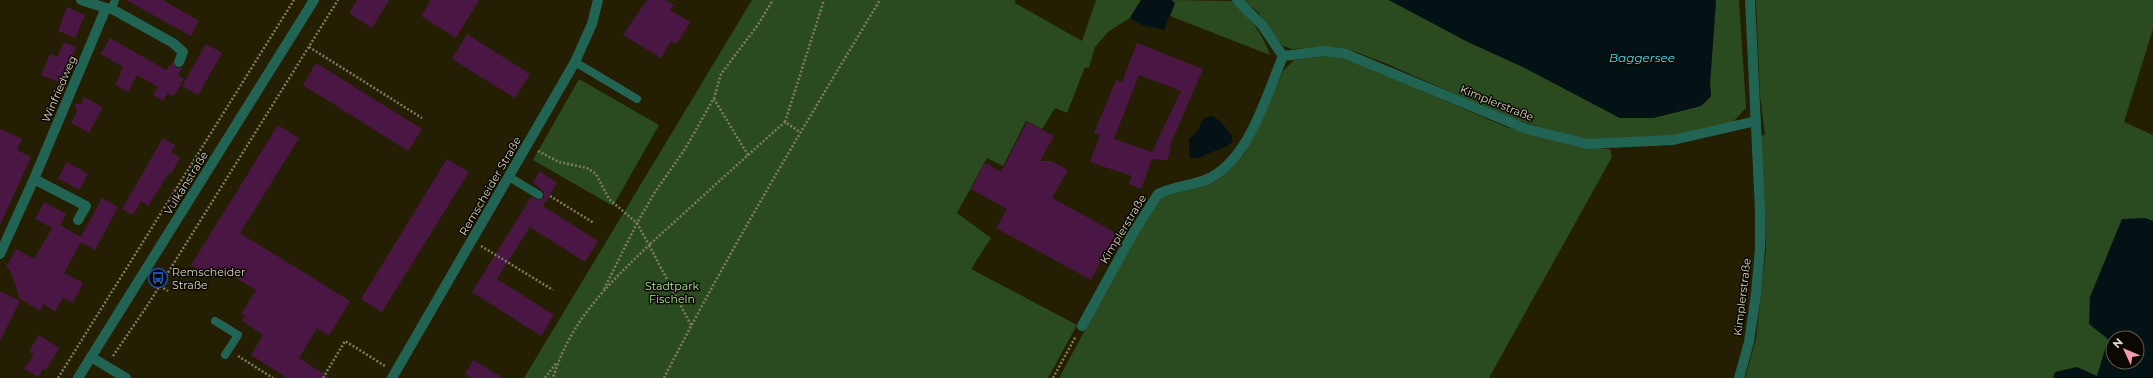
<svg xmlns="http://www.w3.org/2000/svg" width="2153" height="378" font-family="Montserrat,sans-serif">
	<style>
		.green { fill: #2a4b20; fill-rule: evenodd }
		.water { fill: #051215; fill-rule: evenodd }
		.building { fill: #4a1744; fill-rule: evenodd }
		.lines { fill: none; stroke-linecap: round; stroke-linejoin: round }
		.path { stroke: #807b64; stroke-width: 2.5; stroke-dasharray: 2 2; stroke-linecap: butt }
		.service { stroke: #226454; stroke-width: 8 }
		.minor { stroke: #226454; stroke-width: 10 }
		.labels { text-anchor: middle; stroke-width: 3; stroke-linejoin: round; paint-order: stroke }
		.street-label { font-size: 11px; fill: #dcd8c7; stroke: #0b0801 }
		.poi-label { font-size: 11px; fill: #dcd8c7; stroke: #0b0801; text-anchor: start }
		.park-label { font-size: 11px; fill: #a7e793; stroke: #0b0801 }
		.water-label { font-size: 12px; font-style: italic; fill: #45e0f8; stroke: #0b0801 }
	</style>
	<rect width="100%" height="100%" fill="#241e02"/>
	<g class="green">
		<polygon points="752,0 1015,0 1015,3 1082,41 1096,0 1141,0 1130,18 1109,31 1095,47 1089,68 1085,67 1067,113 1055,108 1042,129 1026,121 1003,166 987,158 957,213 991,238 971,269 1077,325 1048,378 524,378"/>
		<path d="M 1171,0 L 1231,1 C 1250,18 1261,30 1270,55 L 1170,16 L 1175,3 Z"/>
		<polygon points="1243,0 1389,0 1468,42 1523,67 1620,118 1653,118 1701,106 1711,96 1710,83 1716,0 1739,0 1746,108 1730,125 1674,136 1586,140 1509,118 1385,63 1353,51 1326,47 1292,49 1283,46 1273,35 1258,12"/>
		<path d="M 1756,0 L 2153,0 L 2153,29 L 2124,122 L 2153,135 L 2153,378 L 1745,378 L 1756,339 L 1766,249 L 1759,136 L 1765,135 L 1760,96 ZM 2113,338 L 2137,338 L 2137,362 L 2113,362 Z"/>
		<polygon points="1326,56 1351,60 1506,127 1579,147 1610,149 1612,157 1489,378 1059,378 1128,250 1162,197 1207,183 1225,173 1243,155 1257,131 1283,71 1294,60"/>
		<polygon points="579,79 659,125 613,206 533,160"/>
	</g>
	<g class="water">
		<polygon points="1141,0 1171,0 1175,3 1164,30 1142,25 1130,18"/>
		<polygon points="1389,0 1716,0 1710,83 1711,96 1701,106 1653,118 1620,118 1523,67 1468,42"/>
		<path d="M 1212,116 L 1219,120 L 1232,135 L 1232,142 C 1222,150 1223,148 1212,152 C 1203,155 1201,159 1191,158 L 1189,154 L 1189,139 C 1192,136 1197,132 1199,128 C 1203,120 1202,117 1212,116 Z"/>
		<path d="M 2145,218 L 2153,221 L 2153,378 L 2053,378 L 2055,372 L 2077,367 L 2097,376 L 2108,339 L 2089,324 L 2090,297 L 2122,219 ZM 2113,338 L 2137,338 L 2137,362 L 2113,362 Z"/>
	</g>
	<g class="building">
		<polygon points="126,0 163,0 199,21 191,36"/>
		<polygon points="357,0 389,0 372,28 349,13"/>
		<polygon points="431,0 479,0 456,38 421,16"/>
		<polygon points="647,0 666,0 674,5 670,10 690,22 677,44 671,41 661,58 623,35"/>
		<polygon points="67,7 85,15 75,38 58,31"/>
		<polygon points="467,34 530,74 515,98 452,59"/>
		<polygon points="110,38 166,70 173,62 176,68 182,68 178,75 184,79 174,96 168,93 163,101 153,95 158,87 137,75 128,92 115,85 123,67 101,54"/>
		<polygon points="64,42 76,47 61,83 41,75 50,54 57,57"/>
		<path d="M 1137,43 L 1203,69 L 1171,143 L 1168,160 L 1152,159 L 1141,189 L 1129,184 L 1132,176 L 1090,162 L 1100,135 L 1094,133 L 1116,80 L 1122,82 ZM 1139,75 L 1181,91 L 1152,152 L 1114,139 Z"/>
		<polygon points="206,44 222,53 198,95 182,86"/>
		<polygon points="316,63 422,129 408,151 303,85"/>
		<polygon points="84,97 103,107 89,133 71,123 77,111 74,104 81,104"/>
		<polygon points="1027,122 1054,136 1040,161 1051,161 1068,170 1052,198 1116,233 1091,280 996,228 1007,209 971,189 985,163 1001,172"/>
		<polygon points="278,125 299,138 240,233 350,301 329,336 317,328 299,358 330,378 287,378 251,355 263,335 242,321 245,316 241,314 256,290 218,267 213,279 191,265"/>
		<polygon points="0,129 22,139 17,150 31,157 0,225"/>
		<polygon points="163,138 175,145 171,152 180,158 171,174 169,173 148,206 141,201 133,215 122,209"/>
		<polygon points="447,159 469,172 382,312 361,299"/>
		<polygon points="67,162 88,174 79,190 58,178"/>
		<polygon points="540,171 557,183 543,206 598,241 585,262 530,227 497,279 554,315 541,336 472,292 531,197 539,200 544,197 544,192 533,182"/>
		<polygon points="102,198 118,207 95,250 81,242 64,273 83,283 73,303 63,298 55,312 44,304 40,311 20,299 10,270 6,267 16,249 34,259 52,228 35,219 44,202 66,214 60,225 81,237"/>
		<polygon points="0,291 20,301 0,341"/>
		<polygon points="39,335 59,348 46,370 43,369 38,377 24,369 34,354 29,351"/>
		<polygon points="473,360 503,378 472,378 465,374"/>
	</g>
	<g class="lines">
		<g class="path">
			<polyline points="309,47 422,118"/>
			<polyline points="785,122 824,0"/>
			<path d="M 538,151 L 559,162 L 587,168 L 596,174 L 609,199 L 637,223 L 649,245 C 607,286 570,321 553,378"/>
			<polyline points="748,155 785,122 800,132"/>
			<polyline points="550,196 594,223"/>
			<polyline points="481,246 553,290"/>
			<polyline points="160,286 168,291"/>
			<polyline points="604,289 637,223 655,192 685,149 714,98 721,74 757,26 773,0"/>
			<polyline points="691,325 649,245 748,155 714,99"/>
			<polyline points="113,356 149,303 338,0"/>
			<polyline points="238,356 273,378"/>
			<polyline points="58,378 294,0"/>
			<polyline points="323,378 345,341 385,366"/>
			<polyline points="545,378 557,362"/>
			<path d="M 664,378 C 730,249 805,124 880,0"/>
			<polyline points="1053,378 1076,336"/>
		</g>
		<g class="service">
			<polyline points="112,9 115,0"/>
			<polyline points="575,62 637,99"/>
			<polyline points="509,177 539,195"/>
			<polyline points="215,321 238,335 225,355"/>
		</g>
		<g class="minor">
			<polyline points="1237,0 1262,25 1283,56"/>
			<polyline points="106,8 112,9 173,43 183,52 179,62"/>
			<polyline points="34,179 86,206 78,220"/>
			<polyline points="0,254 34,179 106,8 81,0"/>
			<path d="M 1082,326 L 1132,235 L 1158,194 C 1173,186 1190,186 1205,180 C 1249,162 1266,96 1283,56 L 1325,51 L 1346,54 L 1524,128 L 1587,144 L 1673,140 L 1756,121"/>
			<polyline points="91,357 126,378"/>
			<polyline points="78,378 314,0"/>
			<polyline points="392,378 575,62 592,24 598,0"/>
			<polyline points="1739,378 1749,342 1756,294 1760,249 1760,211 1750,0"/>
		</g>
	</g>
	<defs>
		<symbol id="bus-ring" viewBox="-11 -11 22 22"><circle r="9.5" fill="#0b0801" stroke="#1a4fb4" stroke-width="1.5"/><path d="M-5-6H5V4H4V6H2V4H-2V6H-4V4H-5ZM-3.5-4V0h7V-4ZM-3.5 1.2v1.5H-2V1.2ZM2 1.2v1.5H3.5V1.2Z" fill="#1a4fb4"/></symbol>
	</defs>
	<g fill-rule="evenodd">
		<use href="#bus-ring" x="147" y="267" width="22" height="22"/>
	</g>
	<g class="labels">
		<g class="street-label">
			<text transform="translate(59 89) rotate(-67)" y="4">Winfriedweg</text>
			<text transform="translate(1497 103) rotate(22)" y="4">Kimplerstraße</text>
			<text transform="translate(186 183) rotate(-58)" y="4">Vulkanstraße</text>
			<text transform="translate(490 186) rotate(-60)" y="4">Remscheider Straße</text>
			<text transform="translate(1123 229) rotate(-59)" y="4">Kimplerstraße</text>
			<text transform="translate(1742 297) rotate(-83)" y="4">Kimplerstraße</text>
		</g>
		<g class="poi-label">
			<text x="172" y="276">Remscheider<tspan x="172" dy="13">Straße</tspan></text>
		</g>
		<g class="park-label">
			<text x="672" y="290">Stadtpark<tspan x="672" dy="13">Fischeln</tspan></text>
		</g>
		<g class="water-label">
			<text x="1642" y="62">Baggersee</text>
		</g>
	</g>
	<g transform="translate(2125 350) rotate(314)"><circle r="19" fill="#0b0801" stroke="#5f5b50"/>
	<path d="M0-3L7 15L0 10L-7 15Z" fill="#f29aaf"/>
	<text y="-6" font-size="11" font-weight="bold" text-anchor="middle" fill="#dcd8c7">N</text>
	</g>
</svg>
